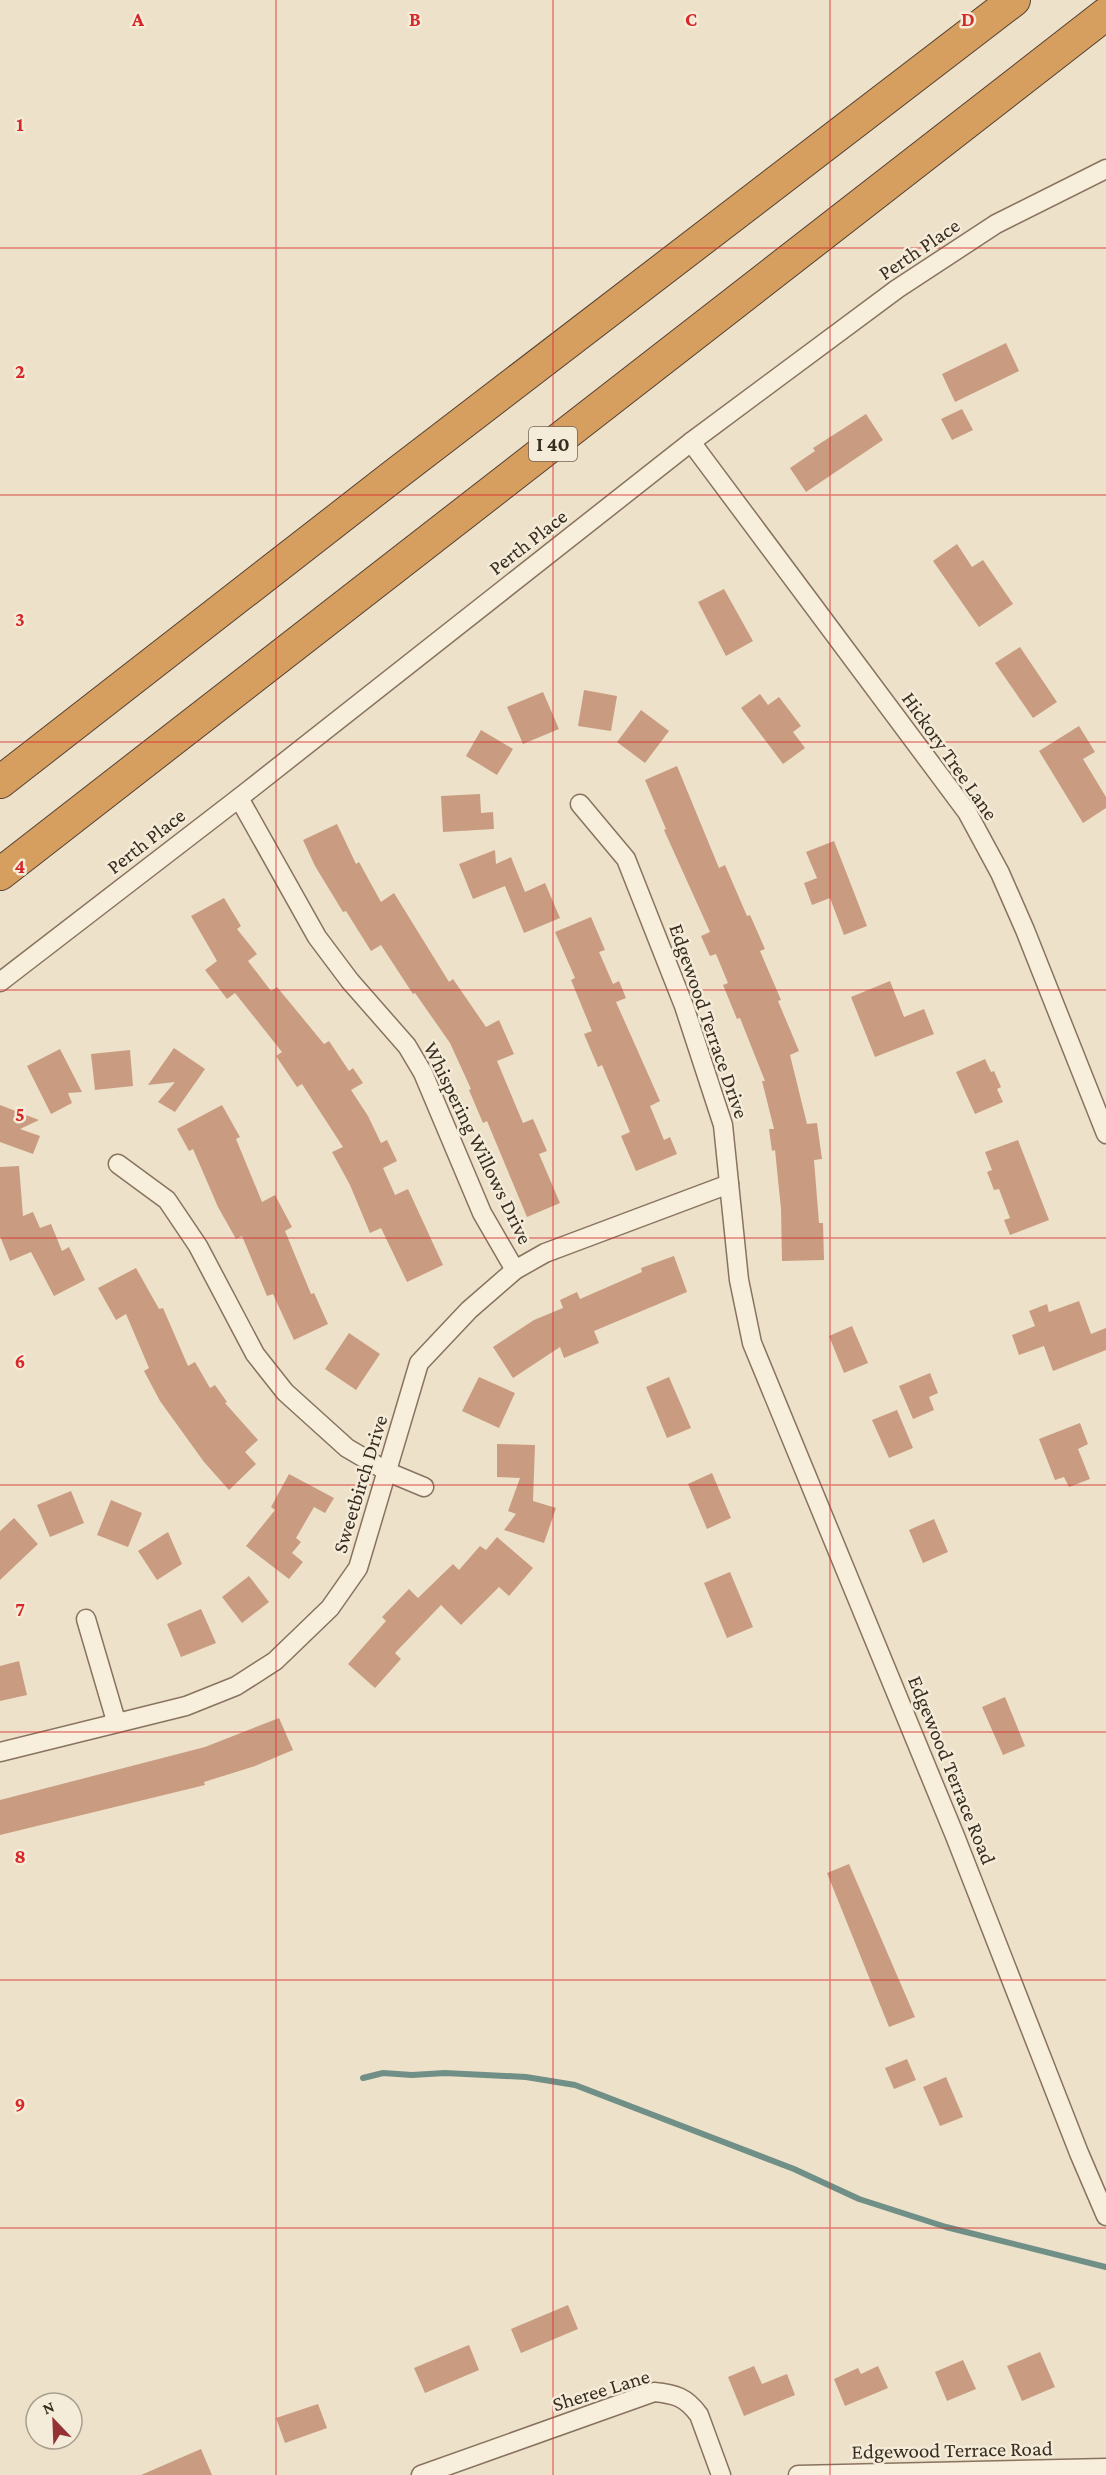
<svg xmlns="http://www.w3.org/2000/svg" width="1106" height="2475" font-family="'Crimson Pro',serif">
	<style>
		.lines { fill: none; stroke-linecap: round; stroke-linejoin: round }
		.stream { stroke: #708f87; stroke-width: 6 }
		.building { fill: #c99c81 }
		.minor-casing { stroke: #88735e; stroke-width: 21 }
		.motorway-casing { stroke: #564232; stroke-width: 34 }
		.minor { stroke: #f8eedc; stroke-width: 18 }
		.motorway { stroke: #d69e5f; stroke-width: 32 }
		.grid { fill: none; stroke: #d62828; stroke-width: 1.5; stroke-opacity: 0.55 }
		.labels { text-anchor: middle; stroke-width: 5; stroke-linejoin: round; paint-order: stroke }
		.shield { fill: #f4ebd8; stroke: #716558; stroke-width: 1.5 }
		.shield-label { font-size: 20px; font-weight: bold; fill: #392c21 }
		.street-label { font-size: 21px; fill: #392c21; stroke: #f4ebd8 }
		.grid-label { font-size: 20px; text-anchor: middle; font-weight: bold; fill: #d62828; stroke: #f4ebd8; stroke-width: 5; stroke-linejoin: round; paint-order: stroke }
	</style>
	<rect width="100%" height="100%" fill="#ede1c9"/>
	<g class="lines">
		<polyline class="stream" points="363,2078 383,2073 412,2075 445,2073 526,2077 575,2085 794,2169 859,2199 946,2227 1106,2267"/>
	</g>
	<g class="building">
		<polygon points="1006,343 1019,371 955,402 942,374"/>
		<polygon points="962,409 973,430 952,440 941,419"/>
		<polygon points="866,414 883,440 806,492 790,468 815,451 813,448"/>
		<polygon points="957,544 972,567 983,560 1013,604 979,627 933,561"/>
		<polygon points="724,589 753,641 726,656 698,602"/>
		<polygon points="1020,647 1057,702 1033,718 995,663"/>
		<polygon points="584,690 617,696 611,731 578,726"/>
		<polygon points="543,692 559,729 523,744 507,707"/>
		<polygon points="760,694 768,705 779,697 801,726 793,732 805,748 783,764 741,708"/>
		<polygon points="641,710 669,731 645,763 617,742"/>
		<polygon points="1079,726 1095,752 1083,759 1106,797 1106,808 1083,823 1039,751"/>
		<polygon points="481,730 513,749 497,775 466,756"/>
		<polygon points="677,766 719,868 725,865 747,916 750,915 765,949 760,951 781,1000 778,1001 799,1051 790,1055 807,1124 817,1123 822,1159 814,1160 819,1223 823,1223 824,1260 782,1261 781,1209 775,1150 772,1151 769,1129 774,1129 762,1081 765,1081 740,1018 737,1019 723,985 728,983 716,954 710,956 701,936 710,932 664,830 666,829 645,780"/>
		<polygon points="480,794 481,813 493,812 494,829 443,832 441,796"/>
		<polygon points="337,824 356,864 359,862 381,902 394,893 449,982 453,979 486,1027 499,1020 514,1054 497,1061 523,1123 533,1119 547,1151 539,1154 560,1203 527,1217 487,1121 483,1123 469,1090 471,1089 450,1043 415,993 413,994 381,945 371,951 346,911 343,912 315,866 303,840"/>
		<polygon points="834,841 867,926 844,935 830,898 812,905 804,883 817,878 806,852"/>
		<polygon points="495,850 496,864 511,857 525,892 545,883 560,918 524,933 505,886 473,899 459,864"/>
		<polygon points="224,898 241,926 237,929 257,954 248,961 271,991 277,987 324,1044 329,1041 349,1071 353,1068 363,1083 351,1090 368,1116 381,1143 387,1140 397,1161 383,1168 395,1195 408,1189 443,1265 407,1282 381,1228 370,1233 350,1185 332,1152 343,1147 302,1084 297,1087 276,1056 282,1052 235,993 227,999 205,970 217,961 191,916"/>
		<polygon points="591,917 605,950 599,952 613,984 619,981 626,998 616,1002 660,1101 650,1106 664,1140 670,1137 677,1154 636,1171 621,1136 630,1132 602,1065 598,1067 584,1034 592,1031 571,980 575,978 555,932"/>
		<polygon points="890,981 904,1017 924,1009 934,1034 875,1057 851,997"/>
		<polygon points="174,1048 205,1069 175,1112 158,1102 175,1082 148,1085"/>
		<polygon points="60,1049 82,1092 68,1093 72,1103 51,1114 27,1066"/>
		<polygon points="130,1050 133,1086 95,1090 91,1054"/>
		<polygon points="985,1059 991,1072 994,1071 1001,1087 997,1089 1003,1102 975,1114 956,1072"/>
		<polygon points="0,1105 39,1120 20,1129 40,1136 33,1154 0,1142"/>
		<polygon points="222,1105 240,1137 236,1139 262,1202 275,1195 292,1227 285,1231 311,1294 314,1293 328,1324 294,1340 273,1294 267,1296 242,1236 236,1239 218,1207 193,1149 189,1151 177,1129"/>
		<polygon points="1018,1140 1049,1220 1010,1235 1004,1220 1010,1218 999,1189 994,1190 987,1172 992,1170 985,1152"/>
		<polygon points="19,1166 23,1216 33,1212 40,1228 51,1224 62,1251 69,1247 85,1280 54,1296 31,1252 10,1261 0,1236 0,1167"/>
		<polygon points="674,1256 687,1292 594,1331 599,1343 564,1358 560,1347 513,1378 493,1347 534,1320 563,1308 560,1300 577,1292 580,1299 642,1272 641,1268"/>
		<polygon points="136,1268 159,1309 163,1308 188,1366 195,1362 210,1388 215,1385 227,1402 225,1403 258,1440 245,1452 256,1464 229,1490 204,1462 160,1401 144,1371 149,1368 126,1314 116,1320 98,1288"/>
		<polygon points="1079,1301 1091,1334 1106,1328 1106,1350 1053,1371 1044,1346 1019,1355 1012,1335 1035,1326 1029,1311 1047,1304 1049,1312"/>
		<polygon points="852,1326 868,1363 844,1373 829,1336"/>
		<polygon points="349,1333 380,1354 356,1390 325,1369"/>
		<polygon points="930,1373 938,1393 929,1397 934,1410 913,1419 899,1386"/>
		<polygon points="479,1377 515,1393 499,1428 462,1411"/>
		<polygon points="669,1377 691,1428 667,1438 646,1387"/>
		<polygon points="897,1410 913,1448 889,1458 872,1420"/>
		<polygon points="1080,1423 1088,1444 1078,1449 1090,1479 1069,1487 1064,1477 1055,1480 1039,1439"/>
		<polygon points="497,1444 535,1445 533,1501 556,1508 544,1543 504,1530 516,1514 508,1511 520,1478 497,1477"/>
		<polygon points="712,1473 731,1518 707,1529 688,1484"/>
		<polygon points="289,1474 334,1498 325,1513 314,1507 296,1538 301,1542 292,1553 303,1562 289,1579 246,1546 275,1510 271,1507"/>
		<polygon points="71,1491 84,1523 50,1537 37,1505"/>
		<polygon points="111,1500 142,1513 128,1547 97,1535"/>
		<polygon points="14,1518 38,1544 0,1580 0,1531"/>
		<polygon points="934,1519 948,1552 923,1563 909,1530"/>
		<polygon points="168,1532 182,1564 157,1580 138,1551"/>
		<polygon points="497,1537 533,1568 509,1596 499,1587 461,1625 441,1605 395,1653 401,1659 375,1688 348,1664 386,1621 382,1617 409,1589 418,1598 453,1564 459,1570 480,1546 486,1550"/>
		<polygon points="730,1572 753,1627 727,1638 704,1583"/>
		<polygon points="249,1576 269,1602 242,1623 222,1597"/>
		<polygon points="201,1609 216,1643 181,1657 167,1624"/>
		<polygon points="19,1661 27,1695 0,1701 0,1666"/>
		<polygon points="1005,1697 1025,1746 1003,1755 982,1707"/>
		<polygon points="279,1718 293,1750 255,1766 204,1782 205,1785 0,1835 0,1800 205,1747"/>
		<polygon points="849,1864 915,2017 889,2027 827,1873"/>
		<polygon points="907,2059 916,2080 894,2089 885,2068"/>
		<polygon points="946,2077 963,2117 940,2126 923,2087"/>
		<polygon points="568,2305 578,2329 521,2353 511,2329"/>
		<polygon points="469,2345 479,2370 425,2393 414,2368"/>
		<polygon points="1040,2352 1055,2387 1022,2401 1007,2366"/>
		<polygon points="963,2360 976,2389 947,2401 935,2372"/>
		<polygon points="754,2366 762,2384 787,2374 795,2395 744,2416 728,2377"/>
		<polygon points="878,2366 888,2388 845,2406 834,2379 858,2368 861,2374"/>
		<polygon points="318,2404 327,2428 285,2443 276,2418"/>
		<polygon points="201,2449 212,2475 141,2475"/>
	</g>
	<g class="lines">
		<defs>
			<g id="minor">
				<polyline points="691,442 967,812 1000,873 1025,930 1106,1134"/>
				<polyline points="239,798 317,937 350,981 407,1046 423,1073 482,1213 515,1270"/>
				<polyline points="580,804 626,859 684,1006 723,1125 739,1280 752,1343 955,1836 1079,2153 1106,2216"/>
				<polyline points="0,982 239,798 691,442 897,289 996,224 1106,169"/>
				<polyline points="118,1164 167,1200 198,1246 255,1354 285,1392 347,1448 388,1472 424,1487"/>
				<polyline points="86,1619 116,1721"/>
				<polyline points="0,1752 186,1706 236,1686 275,1661 330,1608 358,1568 419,1363 469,1310 515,1270 545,1253 729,1184"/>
				<path d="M 421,2475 L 654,2392 C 675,2394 686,2397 699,2415 L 721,2475"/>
				<polyline points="798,2475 1106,2468"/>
			</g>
			<g id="motorway">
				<polyline points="0,782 392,477 1014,0"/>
				<polyline points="0,874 1106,14"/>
			</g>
		</defs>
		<use href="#minor" class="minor-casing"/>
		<use href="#motorway" class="motorway-casing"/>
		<use href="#minor" class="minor"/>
		<use href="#motorway" class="motorway"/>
	</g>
	<path class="grid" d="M 276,0 L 276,2475M 553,0 L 553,2475M 830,0 L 830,2475M 0,248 L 1106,248M 0,495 L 1106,495M 0,742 L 1106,742M 0,990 L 1106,990M 0,1238 L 1106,1238M 0,1485 L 1106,1485M 0,1732 L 1106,1732M 0,1980 L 1106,1980M 0,2228 L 1106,2228"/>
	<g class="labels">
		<rect class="shield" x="529" y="427" width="48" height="34" rx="4.5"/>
		<g class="shield-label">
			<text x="553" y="451">I 40</text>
		</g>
		<g class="street-label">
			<text transform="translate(919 249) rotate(-34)" y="7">Perth Place</text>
			<text transform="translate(528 542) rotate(-38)" y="7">Perth Place</text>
			<text transform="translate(950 756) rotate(55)" y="7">Hickory Tree Lane</text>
			<text transform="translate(146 841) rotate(-38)" y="7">Perth Place</text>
			<text transform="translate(709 1021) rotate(71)" y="7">Edgewood Terrace Drive</text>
			<text transform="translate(478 1143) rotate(64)" y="7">Whispering Willows Drive</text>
			<text transform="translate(360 1484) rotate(-73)" y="7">Sweetbirch Drive</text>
			<text transform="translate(952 1770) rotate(68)" y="7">Edgewood Terrace Road</text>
			<text transform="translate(601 2390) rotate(-17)" y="7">Sheree Lane</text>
			<text transform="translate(952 2450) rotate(-1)" y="7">Edgewood Terrace Road</text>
		</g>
	</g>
	<g class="grid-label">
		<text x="138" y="26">A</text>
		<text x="415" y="26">B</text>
		<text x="691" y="26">C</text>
		<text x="968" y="26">D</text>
		<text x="20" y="131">1</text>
		<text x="20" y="378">2</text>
		<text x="20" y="626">3</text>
		<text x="20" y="873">4</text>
		<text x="20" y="1121">5</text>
		<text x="20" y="1368">6</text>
		<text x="20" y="1616">7</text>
		<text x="20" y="1863">8</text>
		<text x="20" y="2111">9</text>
	</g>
	<g transform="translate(54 2421) rotate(337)"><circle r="28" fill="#f4ebd8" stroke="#a99f8f" stroke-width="1.5"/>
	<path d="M0-4.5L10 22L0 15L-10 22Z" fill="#943135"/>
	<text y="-9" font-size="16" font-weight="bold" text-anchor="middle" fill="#392c21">N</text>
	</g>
</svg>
